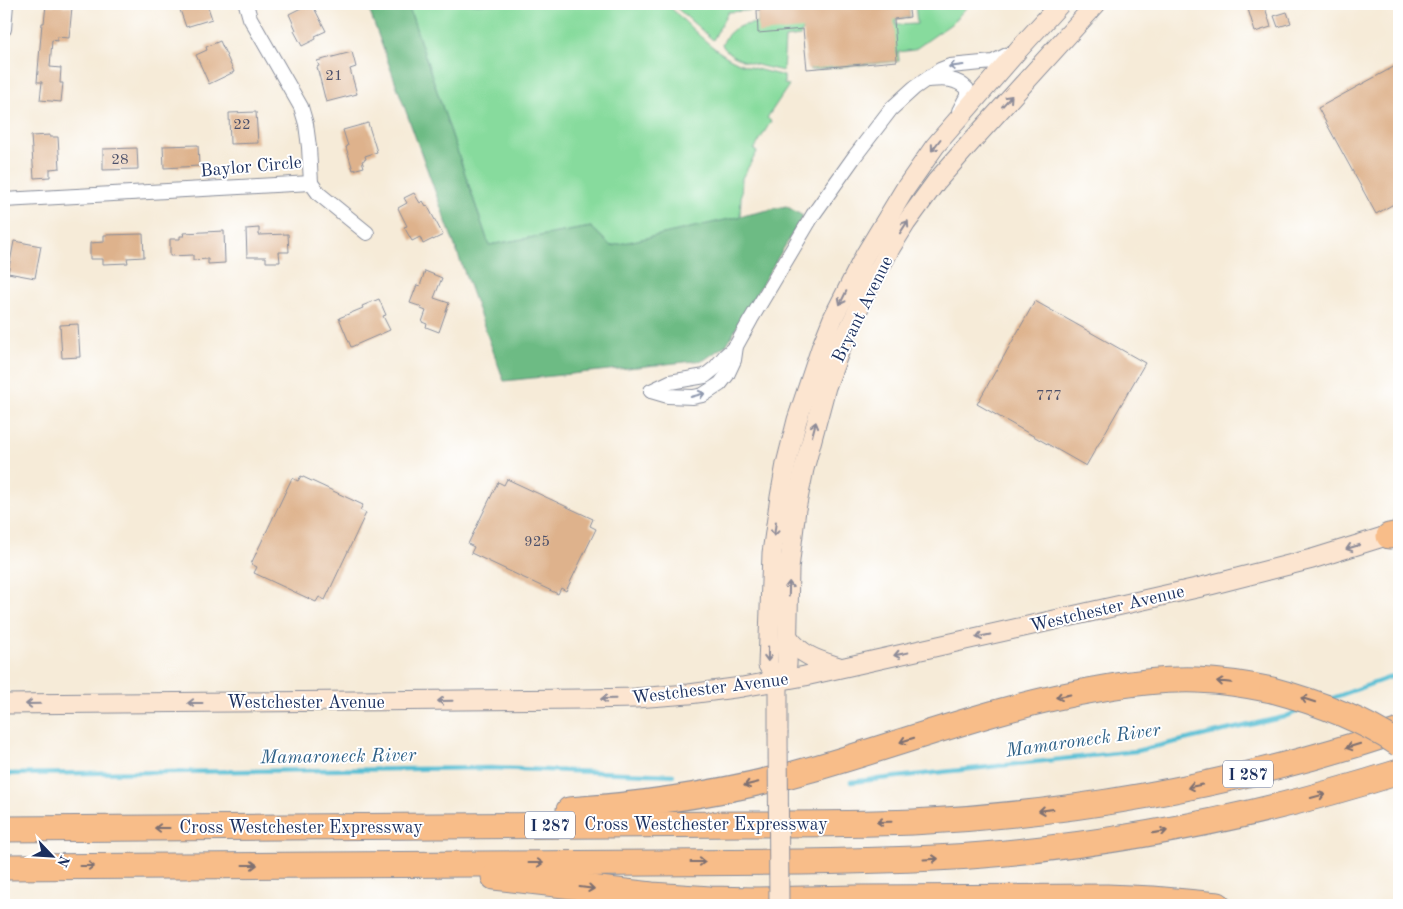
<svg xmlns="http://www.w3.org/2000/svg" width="1403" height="909" font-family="'Old Standard TT',serif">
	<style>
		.green { fill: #87db9d; stroke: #51857e }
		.forest { fill: #6dbb84; stroke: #447571 }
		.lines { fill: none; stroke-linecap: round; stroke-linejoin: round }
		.stream { stroke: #55bdd3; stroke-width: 4.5 }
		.building { fill: #deb28c }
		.street-casing { stroke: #888d9b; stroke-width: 16 }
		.secondary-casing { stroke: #888d9b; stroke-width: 21 }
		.highway-casing { stroke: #888d9b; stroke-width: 27 }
		.street { stroke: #fff; stroke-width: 14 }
		.secondary { stroke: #fce5d0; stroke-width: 19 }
		.highway { stroke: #f8bd89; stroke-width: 25 }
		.secondary-bridge-casing { stroke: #888d9b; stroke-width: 21; stroke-linecap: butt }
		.highway-bridge-casing { stroke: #888d9b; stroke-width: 27; stroke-linecap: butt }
		.secondary-bridge { stroke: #fce5d0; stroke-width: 19 }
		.highway-bridge { stroke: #f8bd89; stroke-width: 25 }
		.oneway { stroke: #8d97ae }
		.oneway2 { stroke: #8c8a97 }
		.oneway3 { stroke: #7e6f71 }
		.labels { text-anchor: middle; stroke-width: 4; stroke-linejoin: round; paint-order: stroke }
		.number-label { font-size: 15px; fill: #4c506a }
		.shield { fill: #fff; stroke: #5f6d8e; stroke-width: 1 }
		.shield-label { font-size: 16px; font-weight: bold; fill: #1b2f5e }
		.street-label { font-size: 18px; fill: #1b2f5e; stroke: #fff }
		.water-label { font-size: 19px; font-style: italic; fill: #2f6187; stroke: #fff }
	</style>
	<rect width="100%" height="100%" fill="#fff"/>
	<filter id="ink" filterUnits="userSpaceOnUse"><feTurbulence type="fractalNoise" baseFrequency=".02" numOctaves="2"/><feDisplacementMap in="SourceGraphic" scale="10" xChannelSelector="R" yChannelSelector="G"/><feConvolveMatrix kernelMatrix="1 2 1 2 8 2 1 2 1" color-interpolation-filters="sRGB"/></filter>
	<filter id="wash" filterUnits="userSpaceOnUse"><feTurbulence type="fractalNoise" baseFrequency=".0096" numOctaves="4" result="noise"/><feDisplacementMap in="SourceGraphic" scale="20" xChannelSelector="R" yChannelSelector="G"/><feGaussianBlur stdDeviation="1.12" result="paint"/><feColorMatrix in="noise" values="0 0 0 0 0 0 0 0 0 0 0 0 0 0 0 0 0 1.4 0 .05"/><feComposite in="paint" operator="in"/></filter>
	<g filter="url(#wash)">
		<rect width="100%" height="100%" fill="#f6ebd8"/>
		<g class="green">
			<path d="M 408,4 L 667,4 C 688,24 711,51 739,63 C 753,69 769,72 784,76 L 784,84 L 789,85 L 767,118 L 771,121 L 754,150 L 757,152 L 742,178 L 740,217 L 611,246 L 591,227 L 489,245 L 420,41 Z"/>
			<path d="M 672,4 L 908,4 L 910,17 L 896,19 L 896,25 L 917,24 L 915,4 L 964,4 L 966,8 L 951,24 L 914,50 L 898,52 L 899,61 L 810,70 L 807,31 L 804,29 L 800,36 L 785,38 L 783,71 C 767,67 728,61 722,44 C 731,27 740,25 758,23 L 757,10 L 728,12 L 713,40 Z"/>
		</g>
		<polygon class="forest" points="367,4 408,4 420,41 489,245 591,227 611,246 786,206 803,216 744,314 727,344 704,360 504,381"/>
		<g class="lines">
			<g class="stream">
				<polyline points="1330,699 1399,674"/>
				<polyline points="4,774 491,768 673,775"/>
				<polyline points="851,782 1136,751 1284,717 1304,709"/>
			</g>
		</g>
		<g id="blocks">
			<g class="building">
				<polygon points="178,4 207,4 212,19 186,27"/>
				<polygon points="309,4 312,4 326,31 315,36 316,39 302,46 294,31 296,30 289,14"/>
				<polygon points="822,4 908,4 910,17 894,19 897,61 807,69 803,29 758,33 757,10"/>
				<polygon points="1264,4 1271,27 1255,32 1248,9"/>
				<polygon points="46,5 72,7 69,38 57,37 57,41 52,40 50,67 61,68 60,83 63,83 61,102 40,100 42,82 37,82 42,23 44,23"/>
				<polygon points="1287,12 1291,23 1278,27 1274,16"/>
				<polygon points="220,41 234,72 209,84 196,55 207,50 206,47"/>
				<polygon points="352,52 356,67 350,69 357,94 326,102 317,67 319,66 317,61"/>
				<polygon points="1399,64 1399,201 1376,214 1318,108"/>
				<polygon points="256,112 258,143 230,144 229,113"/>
				<polygon points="368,123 377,152 365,156 366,159 362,161 364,167 353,170 346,147 348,146 343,130"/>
				<polygon points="50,135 50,137 58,137 60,168 50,169 50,177 34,178 31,136"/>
				<polygon points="198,145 199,166 164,168 163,146"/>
				<polygon points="137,148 138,169 103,170 103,149"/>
				<polygon points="414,193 420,203 423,201 426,206 427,205 443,235 433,240 433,239 423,244 420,237 412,241 404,227 407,226 398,208 407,203 404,198"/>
				<polygon points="259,228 259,235 288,234 289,252 279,252 280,262 266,262 266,257 247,257 246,229"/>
				<polygon points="224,231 225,263 208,264 208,259 193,260 193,255 170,256 170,239 180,239 180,236 184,236 183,233"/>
				<polygon points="143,234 144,257 127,258 128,263 103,264 103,259 90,259 90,243 104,242 104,235"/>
				<polygon points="14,241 41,246 35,278 8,273"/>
				<polygon points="425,271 442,278 434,298 449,303 439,332 426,327 427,324 422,322 426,311 421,309 422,307 410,303 417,285 420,286"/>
				<polygon points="379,299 386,315 383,316 390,330 351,347 339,318 363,308 362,306"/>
				<polygon points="1035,301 1145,363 1086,466 977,404"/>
				<polygon points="78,324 80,357 62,358 60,325"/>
				<polygon points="301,476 363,505 360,510 366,513 325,600 319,597 316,602 254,573 257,567 251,564 292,478 298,481"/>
				<polygon points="507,479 593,519 590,526 596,529 566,591 561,588 558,594 471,553 474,547 468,544 498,482 504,485"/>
			</g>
		</g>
	</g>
	<g filter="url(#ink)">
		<use href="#blocks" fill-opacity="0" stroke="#888d9b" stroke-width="1"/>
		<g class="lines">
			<defs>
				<g id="street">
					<polyline points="246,4 250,18 301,107 306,124 309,147 311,183"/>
					<polyline points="4,29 6,4"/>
					<path d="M 927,80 C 942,79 956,77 967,89 L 967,96 L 959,111"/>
					<polyline points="311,183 319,194 367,233"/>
					<polyline points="4,200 311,183"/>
					<polyline points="651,391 668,396 693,397 703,395 720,384 727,375 734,360 736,346 751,319 813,215 855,156 891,109 914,88 940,70 950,66 993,62 1013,52"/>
					<polyline points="651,391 670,382 705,376 715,368 725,356 736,346"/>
				</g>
				<g id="secondary">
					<path d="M 788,637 C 802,656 817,660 839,667"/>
					<polyline points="778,681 787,665 789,569 796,509 804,469 826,387 844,339 856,314 867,290 891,247 906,223 936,182 971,142 1096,4"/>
					<polyline points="4,704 583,699 636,698 689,694 742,687 805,676 1210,585 1312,559 1399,532"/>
					<polyline points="778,732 778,681 768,665 772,553 780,497 786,464 797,420 821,348 833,318 865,255 905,189 935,146 1019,49 1060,4"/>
				</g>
				<g id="highway">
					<polyline points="1389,536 1399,534"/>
					<path d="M 569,810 C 654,804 737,791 819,767 C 912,740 1003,705 1099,689 C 1132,683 1165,679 1197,680 C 1223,681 1248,685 1272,690"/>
					<path d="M 4,829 L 746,824 C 801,824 857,824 913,822 C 1078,814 1242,783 1399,731"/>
					<path d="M 4,867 L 801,862 C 862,861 923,860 983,855 C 1124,843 1264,815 1399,772"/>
					<polyline points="494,877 652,895 710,899 756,900 855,898 1107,897 1153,899 1218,905"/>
				</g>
			</defs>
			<use href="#street" class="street-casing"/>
			<use href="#secondary" class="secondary-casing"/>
			<use href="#highway" class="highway-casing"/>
			<use href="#street" class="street"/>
			<use href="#secondary" class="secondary"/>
			<use href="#highway" class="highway"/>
			<defs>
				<polyline id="secondary-bridge" points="778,732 779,905"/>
				<path id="highway-bridge" d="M 1272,690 C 1317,702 1360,718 1399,744"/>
			</defs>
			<use href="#secondary-bridge" class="secondary-bridge-casing"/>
			<use href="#highway-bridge" class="highway-bridge-casing"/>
			<use href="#secondary-bridge" class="secondary-bridge"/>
			<use href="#highway-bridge" class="highway-bridge"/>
		</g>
		<defs><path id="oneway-shaft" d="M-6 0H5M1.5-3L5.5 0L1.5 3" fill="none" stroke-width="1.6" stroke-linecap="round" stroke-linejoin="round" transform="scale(1.25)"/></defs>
		<g class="oneway">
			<use href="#oneway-shaft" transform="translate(956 66) rotate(173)"/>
			<use href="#oneway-shaft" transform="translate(698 395) rotate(-15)"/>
		</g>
		<g class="oneway2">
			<use href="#oneway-shaft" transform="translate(1007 101) rotate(-48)"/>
			<use href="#oneway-shaft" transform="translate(936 145) rotate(127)"/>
			<use href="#oneway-shaft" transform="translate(904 227) rotate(-57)"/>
			<use href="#oneway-shaft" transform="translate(843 298) rotate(116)"/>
			<use href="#oneway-shaft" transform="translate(814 429) rotate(-75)"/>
			<use href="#oneway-shaft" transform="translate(775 529) rotate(97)"/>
			<use href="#oneway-shaft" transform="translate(1353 547) rotate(163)"/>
			<use href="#oneway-shaft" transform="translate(789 589) rotate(-89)"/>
			<use href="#oneway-shaft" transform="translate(983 636) rotate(168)"/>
			<use href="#oneway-shaft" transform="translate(768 654) rotate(91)"/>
			<use href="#oneway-shaft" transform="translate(901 654) rotate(168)"/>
			<use href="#oneway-shaft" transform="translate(608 699) rotate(179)"/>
			<use href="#oneway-shaft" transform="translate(445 701) rotate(179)"/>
			<use href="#oneway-shaft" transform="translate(195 703) rotate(180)"/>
			<use href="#oneway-shaft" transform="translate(33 704) rotate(179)"/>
		</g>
		<g class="oneway3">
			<use href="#oneway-shaft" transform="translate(1224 682) rotate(-174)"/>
			<use href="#oneway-shaft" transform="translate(1063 696) rotate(168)"/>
			<use href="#oneway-shaft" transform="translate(1308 700) rotate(-162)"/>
			<use href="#oneway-shaft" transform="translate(907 740) rotate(163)"/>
			<use href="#oneway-shaft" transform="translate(1353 746) rotate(163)"/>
			<use href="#oneway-shaft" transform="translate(751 784) rotate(167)"/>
			<use href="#oneway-shaft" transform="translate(1195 786) rotate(169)"/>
			<use href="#oneway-shaft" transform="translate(1318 796) rotate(-15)"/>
			<use href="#oneway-shaft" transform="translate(1046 810) rotate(173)"/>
			<use href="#oneway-shaft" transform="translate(884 822) rotate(179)"/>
			<use href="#oneway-shaft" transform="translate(162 828) rotate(180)"/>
			<use href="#oneway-shaft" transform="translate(1160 832) rotate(-10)"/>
			<use href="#oneway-shaft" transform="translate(931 859) rotate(-3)"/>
			<use href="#oneway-shaft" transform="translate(698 862)"/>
			<use href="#oneway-shaft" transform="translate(536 863)"/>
			<use href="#oneway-shaft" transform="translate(250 865)"/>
			<use href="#oneway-shaft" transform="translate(87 866)"/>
			<use href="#oneway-shaft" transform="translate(587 888) rotate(7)"/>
		</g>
	</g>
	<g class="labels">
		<g class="number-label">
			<text x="334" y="80">21</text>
			<text x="242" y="129">22</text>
			<text x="120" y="164">28</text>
			<text x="1049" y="400">777</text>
			<text x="537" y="546">925</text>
		</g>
		<g class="shield">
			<rect x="1223" y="760.5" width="50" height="27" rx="4"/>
			<rect x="525" y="811.5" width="50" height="27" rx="4"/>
		</g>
		<g class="shield-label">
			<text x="1248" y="780">I 287</text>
			<text x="550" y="831">I 287</text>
		</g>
		<g class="street-label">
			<text transform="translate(251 166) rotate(-5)" y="6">Baylor Circle</text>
			<text transform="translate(862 309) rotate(-64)" y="6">Bryant Avenue</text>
			<text transform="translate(1107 608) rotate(-13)" y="6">Westchester Avenue</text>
			<text transform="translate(710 688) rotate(-7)" y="6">Westchester Avenue</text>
			<text x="306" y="708">Westchester Avenue</text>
			<text x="706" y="830">Cross Westchester Expressway</text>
			<text x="301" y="833">Cross Westchester Expressway</text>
		</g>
		<g class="water-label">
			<text transform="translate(1083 739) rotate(-8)" y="7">Mamaroneck River</text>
			<text transform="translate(338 755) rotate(-1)" y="7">Mamaroneck River</text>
		</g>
	</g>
	<rect width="1403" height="909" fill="none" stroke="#fff" stroke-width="20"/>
	<g transform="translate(52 856) rotate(115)" stroke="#ffffff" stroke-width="4" paint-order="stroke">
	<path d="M0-4L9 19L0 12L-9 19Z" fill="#1b2f5e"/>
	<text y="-8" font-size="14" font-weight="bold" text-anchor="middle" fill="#1b2f5e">N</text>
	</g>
</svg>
